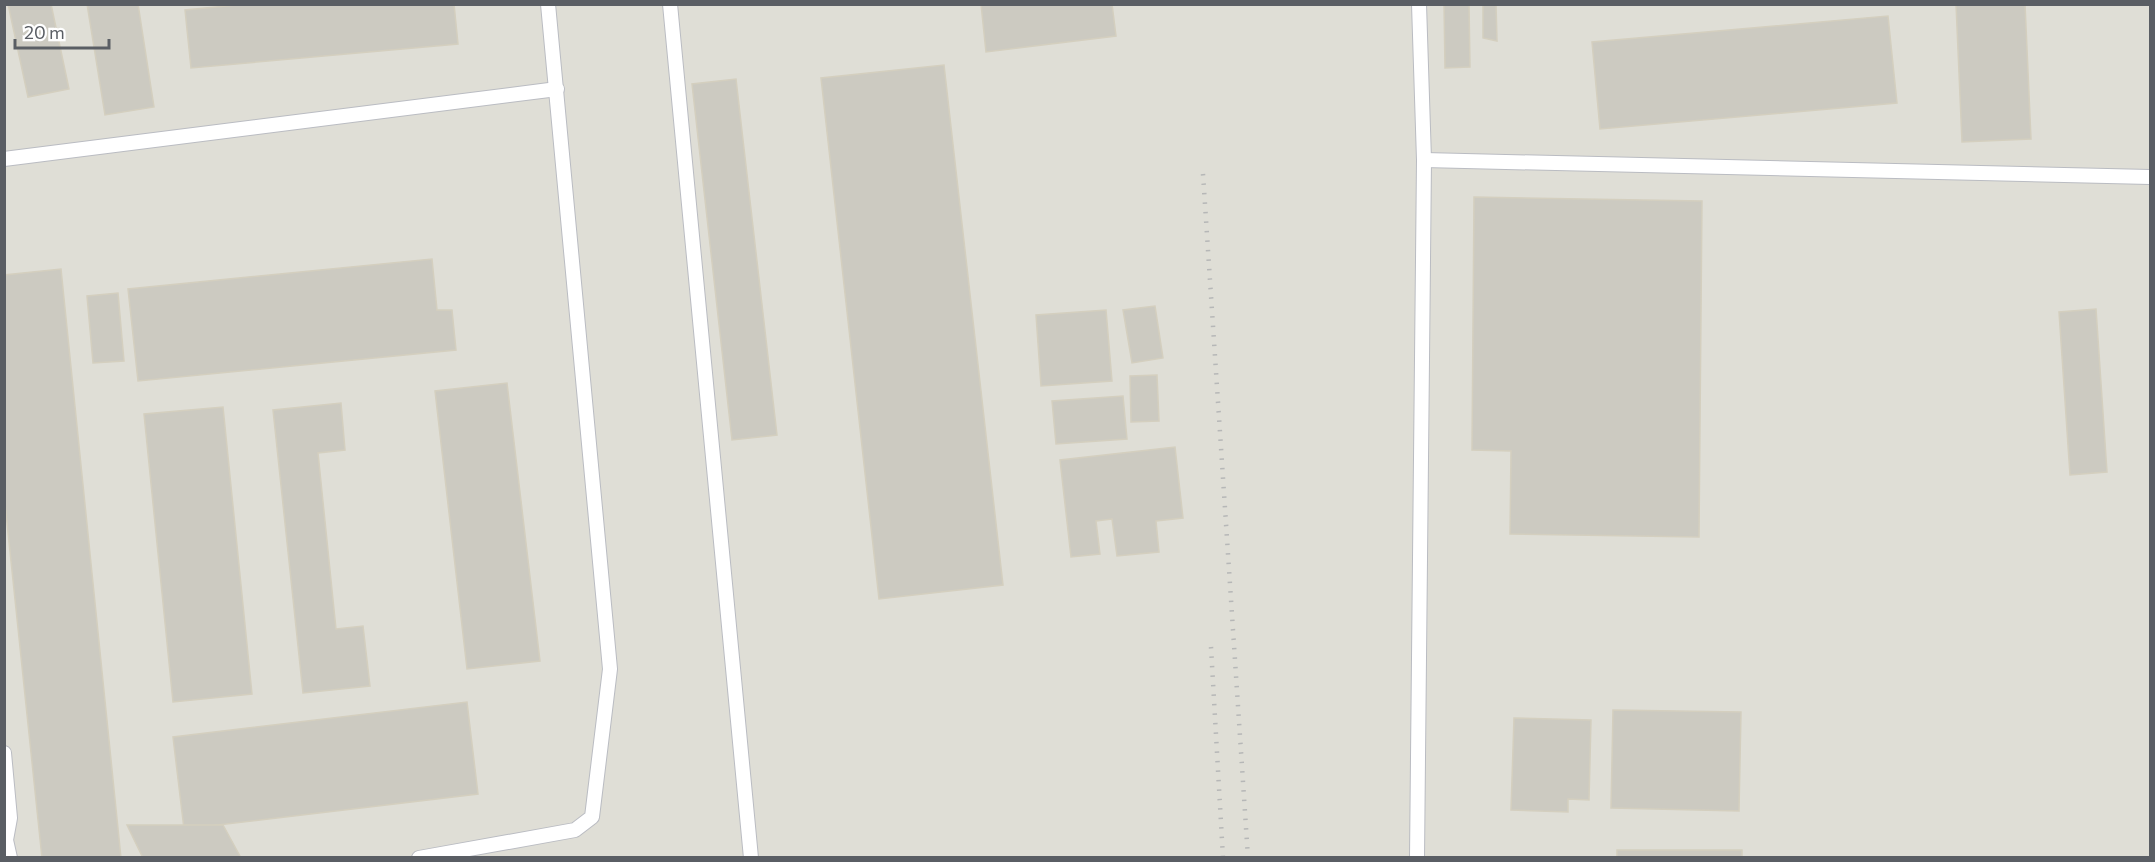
<svg xmlns="http://www.w3.org/2000/svg" width="2155" height="862" font-family="Commissioner,sans-serif">
	<style>
		.industrial { fill: #dfded6 }
		.building { fill: #cccac1; stroke: #d4cfbf; stroke-width: 1.5 }
		.lines { fill: none; stroke-linecap: round; stroke-linejoin: round }
		.lane-casing { stroke: #babcc2; stroke-width: 16 }
		.lane { stroke: #fff; stroke-width: 14 }
		.rail { stroke: #b6b7b7; stroke-width: 4.5; stroke-dasharray: 1.5 8; stroke-linecap: butt }
	</style>
	<rect width="100%" height="100%" fill="#efede2"/>
	<rect class="industrial" x="5" y="5" width="2145" height="852"/>
	<g class="building">
		<polygon points="8,4 51,4 69,89 28,97"/>
		<polygon points="87,4 138,4 154,107 105,115"/>
		<polygon points="247,4 454,4 458,44 191,68 185,10"/>
		<polygon points="981,4 1112,4 1116,36 986,52"/>
		<polygon points="1444,4 1469,4 1470,67 1445,68"/>
		<polygon points="1483,4 1496,4 1497,41 1483,38"/>
		<polygon points="1956,4 2025,4 2031,139 1962,142"/>
		<polygon points="1888,16 1897,103 1600,129 1592,42"/>
		<polygon points="944,65 1003,585 879,599 821,78"/>
		<polygon points="736,79 777,435 732,440 692,84"/>
		<polygon points="1474,197 1702,201 1699,537 1510,534 1511,451 1472,450"/>
		<polygon points="432,259 437,310 452,310 456,350 138,381 128,289"/>
		<polygon points="61,269 121,858 42,858 4,494 4,275"/>
		<polygon points="118,293 124,361 93,363 87,296"/>
		<polygon points="1155,306 1163,358 1132,363 1123,310"/>
		<polygon points="2096,309 2107,472 2070,475 2059,312"/>
		<polygon points="1106,310 1112,381 1041,386 1036,315"/>
		<polygon points="1157,375 1159,421 1131,422 1130,376"/>
		<polygon points="507,383 540,661 467,669 435,391"/>
		<polygon points="1123,396 1127,439 1056,444 1052,401"/>
		<polygon points="341,403 345,450 318,453 336,629 363,626 370,686 303,693 273,410"/>
		<polygon points="223,407 252,694 173,702 144,414"/>
		<polygon points="1175,447 1183,518 1156,521 1159,552 1117,556 1112,519 1096,521 1100,554 1071,557 1060,460"/>
		<polygon points="467,702 478,794 184,829 173,737"/>
		<polygon points="1613,710 1741,712 1739,811 1611,808"/>
		<polygon points="1514,718 1591,720 1589,800 1568,799 1568,812 1511,810"/>
		<polygon points="127,825 223,825 241,858 143,858"/>
		<rect x="1617" y="850" width="125" height="8"/>
	</g>
	<g class="lines">
		<defs>
			<g id="lane">
				<polyline points="670,4 751,858"/>
				<polyline points="4,159 557,89"/>
				<polyline points="1424,160 2150,177"/>
				<polyline points="4,753 10,818 6,840 10,858"/>
				<polyline points="419,858 575,830 592,817 610,669 548,4"/>
				<polyline points="1417,858 1424,160 1419,4"/>
			</g>
		</defs>
		<use href="#lane" class="lane-casing"/>
		<use href="#lane" class="lane"/>
		<g class="rail">
			<polyline points="1203,174 1248,858"/>
			<polyline points="1211,647 1223,858"/>
		</g>
	</g>
	<rect width="2155" height="862" fill="none" stroke="#5a5e64" stroke-width="12"/>
	<path d="M15 39v9h94v-9" fill="none" stroke="#5a5e64" stroke-width="3"/>
	<text x="24" y="39" font-size="18" fill="#5a5e64" stroke="#ffffff" stroke-width="4.5" paint-order="stroke">20 m</text>
</svg>
